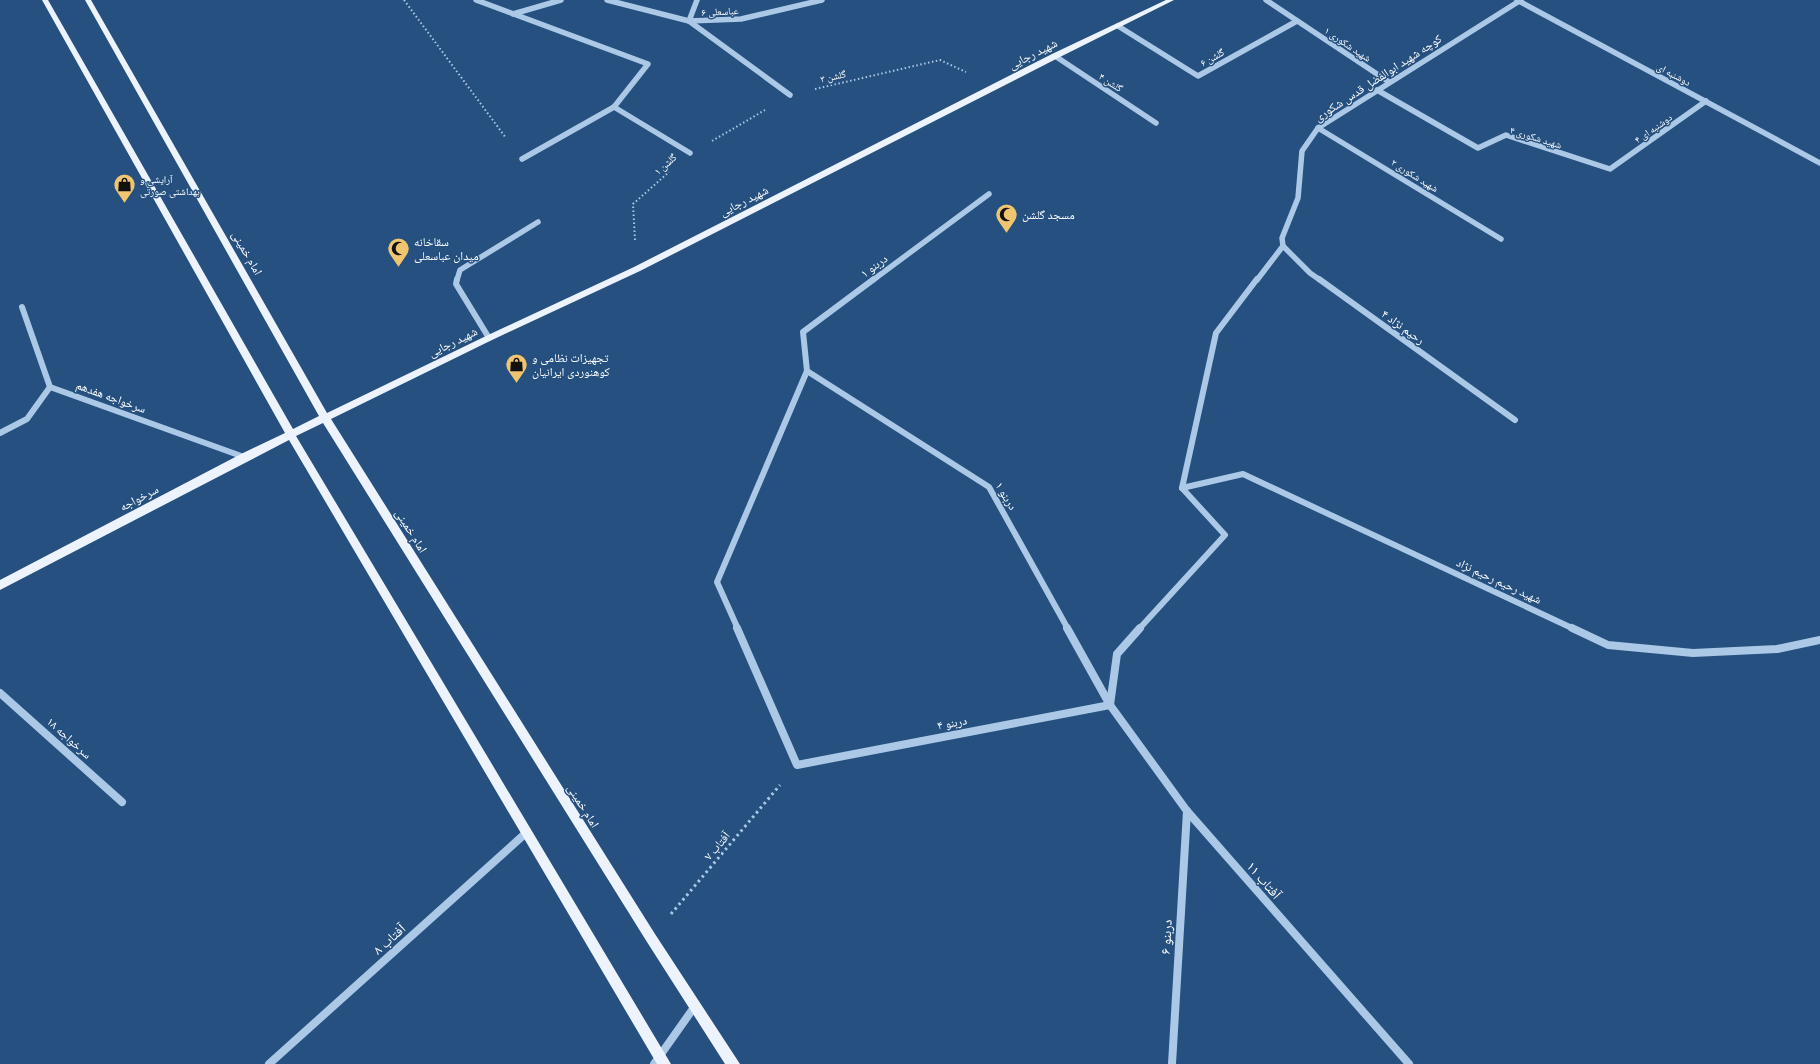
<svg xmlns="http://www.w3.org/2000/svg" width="1820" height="1064" font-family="'Titillium Web','Noto Naskh Arabic',sans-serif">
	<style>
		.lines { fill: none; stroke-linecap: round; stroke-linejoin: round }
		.path-far1 { stroke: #abc8e6; stroke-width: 2; stroke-dasharray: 1.5 2.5; stroke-linecap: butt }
		.path { stroke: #abc8e6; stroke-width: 3; stroke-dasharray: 2.5 3.5; stroke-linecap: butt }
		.minor-far2 { stroke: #abc8e6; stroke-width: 5.5 }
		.minor-far1 { stroke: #abc8e6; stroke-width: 6 }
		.minor { stroke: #abc8e6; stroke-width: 8 }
		.major { fill: #ecf3fd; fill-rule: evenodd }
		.labels { text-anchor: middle; stroke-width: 3; stroke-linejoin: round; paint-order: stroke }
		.far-street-label { font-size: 10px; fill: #fff; stroke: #25507f }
		.far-poi-label { font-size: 10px; fill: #fff; stroke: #25507f; text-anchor: start }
		.street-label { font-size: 12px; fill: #fff; stroke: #25507f }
		.poi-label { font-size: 12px; fill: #fff; stroke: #25507f; text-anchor: start }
		.near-street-label { font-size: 14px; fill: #fff; stroke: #25507f }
	</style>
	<rect width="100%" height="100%" fill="#25507f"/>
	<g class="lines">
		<g class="path-far1">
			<polyline points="404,0 506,138"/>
			<polyline points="815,89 940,60 966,72"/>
			<polyline points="712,141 765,110"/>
			<polyline points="635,240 633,204 669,172"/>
		</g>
		<polyline class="path" points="671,914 780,785"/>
		<g class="minor-far2">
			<polyline points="476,0 648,64 614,107 522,159"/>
			<polyline points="607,0 689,21 741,19 822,0"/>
			<polyline points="1266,0 1389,82"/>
			<polyline points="1517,0 1820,163"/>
			<polyline points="513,14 561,0"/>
			<polyline points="689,21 790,95"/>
			<polyline points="689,21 697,0"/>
			<polyline points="1118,26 1198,76 1297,21"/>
			<polyline points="1055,56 1156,123"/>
			<polyline points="1377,90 1478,148 1506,135 1610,169 1706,101"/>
			<polyline points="614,107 690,153"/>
			<polyline points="1318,128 1501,239"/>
			<polyline points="1283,246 1310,273 1320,280"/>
			<polyline points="457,280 460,270 538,222"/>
			<polyline points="873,280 989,194"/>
			<polyline points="1257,280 1283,246 1282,238 1298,198 1302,151 1318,128 1521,0"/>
		</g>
		<g class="minor-far1">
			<polyline points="457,279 456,284 489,338"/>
			<polyline points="1319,279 1515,420"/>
			<polyline points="22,307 50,387 244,457"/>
			<polyline points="807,371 989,487 1068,629"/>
			<polyline points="0,433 27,419 50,387"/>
			<polyline points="1182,488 1243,474 1574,629"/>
			<polyline points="1182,488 1216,333 1257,279"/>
			<polyline points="738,629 717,582 807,371 803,332 874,279"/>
			<polyline points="1139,629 1225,535 1182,488"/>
		</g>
		<g class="minor">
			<polyline points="737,628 797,765 1110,705"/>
			<polyline points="1067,628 1110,705 1187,811 1409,1064"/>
			<polyline points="1572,628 1608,645 1693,653 1777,649 1820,640"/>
			<polyline points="0,693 122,802"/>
			<polyline points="1110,705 1117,654 1140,628"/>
			<polyline points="269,1064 527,832"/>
			<polyline points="654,1064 695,1006"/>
			<polyline points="1172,1064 1187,811"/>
		</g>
		<polygon class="major" points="42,0 48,0 293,429 319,416 85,0 91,0 327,413 486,336 634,267 1052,54 1166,0 1174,0 1058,58 640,271 492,340 331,419 655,934 740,1064 725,1064 647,942 323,423 296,436 671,1064 657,1064 289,440 0,590 0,580 241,454 285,433"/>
	</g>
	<defs>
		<symbol id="shop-pin" viewBox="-11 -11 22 30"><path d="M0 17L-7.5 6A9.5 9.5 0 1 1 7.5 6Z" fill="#efc570" stroke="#25507f"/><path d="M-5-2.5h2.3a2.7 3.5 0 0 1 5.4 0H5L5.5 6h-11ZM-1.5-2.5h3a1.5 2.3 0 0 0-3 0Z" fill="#111"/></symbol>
		<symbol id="mosque-pin" viewBox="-11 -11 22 30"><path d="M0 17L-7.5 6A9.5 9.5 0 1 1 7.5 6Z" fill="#efc570" stroke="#25507f"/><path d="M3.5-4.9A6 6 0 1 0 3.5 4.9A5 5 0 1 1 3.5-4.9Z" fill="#111"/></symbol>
	</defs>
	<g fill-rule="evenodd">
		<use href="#shop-pin" x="112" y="172" width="25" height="34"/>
		<use href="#mosque-pin" x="994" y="202" width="25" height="34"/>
		<use href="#mosque-pin" x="386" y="236" width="25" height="34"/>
		<use href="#shop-pin" x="504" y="352" width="25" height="34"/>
	</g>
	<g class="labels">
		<g class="far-street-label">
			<text transform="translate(720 11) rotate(-3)" y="4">۶ عباسعلی</text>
			<text transform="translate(1348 44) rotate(34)" y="4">۱ شهید شکوری</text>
			<text transform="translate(1212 57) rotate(-29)" y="4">۶ گلشن</text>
			<text transform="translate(1674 74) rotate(28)" y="4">دوشنبه ای</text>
			<text transform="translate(833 76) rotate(-13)" y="4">۳ گلشن</text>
			<text transform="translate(1111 82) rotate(33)" y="4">۴ گلشن</text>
			<text transform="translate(1653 128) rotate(-35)" y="4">۴ دوشنبه ای</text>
			<text transform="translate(1536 137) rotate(17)" y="4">۴ شهید شکوری</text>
			<text transform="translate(665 164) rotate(-42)" y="4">۱ گلشن</text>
			<text transform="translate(1415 175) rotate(32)" y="4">۲ شهید شکوری</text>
		</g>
		<g class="far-poi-label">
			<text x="140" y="183">آرایشی و<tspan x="140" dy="12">بهداشتی صورتی</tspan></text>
		</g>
		<g class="street-label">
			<text transform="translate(1033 54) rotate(-27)" y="4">شهید رجایی</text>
			<text transform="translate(1378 78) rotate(-33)" y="4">کوچه شهید ابوالفضل قدس شکوری</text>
			<text transform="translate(744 201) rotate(-27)" y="4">شهید رجایی</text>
			<text transform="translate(247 253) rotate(60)" y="4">امام خمینی</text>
			<text transform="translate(874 266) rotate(-37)" y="4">۱ دربنو</text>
			<text transform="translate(1403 327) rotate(36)" y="4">رحیم نژاد ۴</text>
			<text transform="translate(453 342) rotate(-26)" y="4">شهید رجایی</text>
			<text transform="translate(111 397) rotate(20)" y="4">سرخواجه هفدهم</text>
			<text transform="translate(1006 496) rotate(58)" y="4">دربنو ۱</text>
			<text transform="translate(139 498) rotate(-28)" y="4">سرخواجه</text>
			<text transform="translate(411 531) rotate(58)" y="4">امام خمینی</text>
			<text transform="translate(1499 581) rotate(25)" y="4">شهید رحیم رحیم نژاد</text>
			<text transform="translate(952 723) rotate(-11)" y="4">۴ دربنو</text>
			<text transform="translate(69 738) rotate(42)" y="4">۱۸ سرخواجه</text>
			<text transform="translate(583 806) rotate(58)" y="4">امام خمینی</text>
			<text transform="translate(717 846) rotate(-50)" y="4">آفتاب ۷</text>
		</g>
		<g class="poi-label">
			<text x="1022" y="219">مسجد گلشن</text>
			<text x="414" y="246">سقاخانه<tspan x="414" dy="14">میدان عباسعلی</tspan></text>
			<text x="532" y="362">تجهیزات نظامی و<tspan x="532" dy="14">کوهنوردی ایرانیان</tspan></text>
		</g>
		<g class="near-street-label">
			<text transform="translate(1264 880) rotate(49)" y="5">آفتاب ۱۱</text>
			<text transform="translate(1166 937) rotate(-87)" y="5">۶ دربنو</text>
			<text transform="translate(389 939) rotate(-42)" y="5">آفتاب ۸</text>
		</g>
	</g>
</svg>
